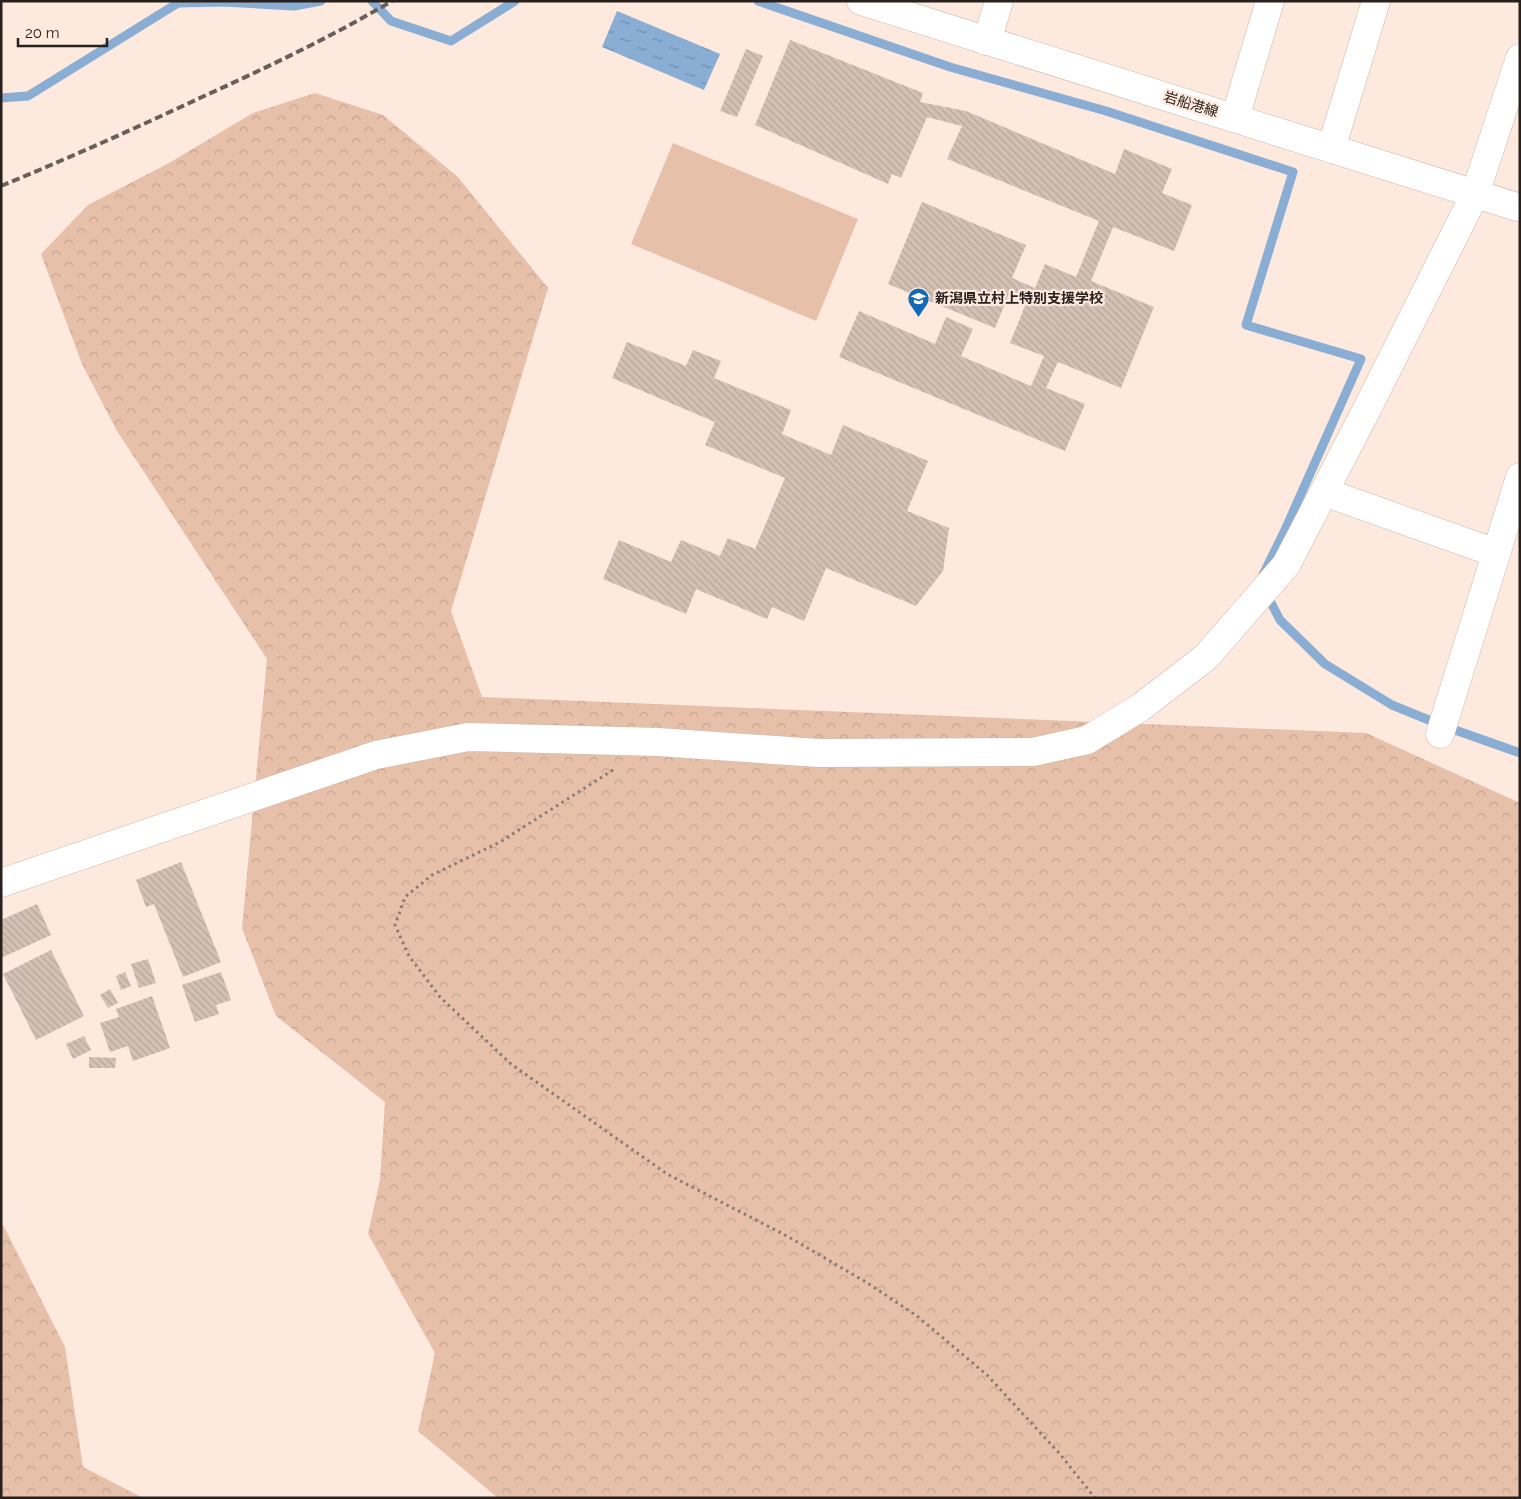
<svg xmlns="http://www.w3.org/2000/svg" width="1521" height="1499" font-family="Raleway,'Noto Sans JP',sans-serif">
	<style>
		.forest { fill: url(#forest-crowns) }
		.pitch { fill: #e7c0a9 }
		.water { fill: url(#water-ripples) }
		.lines { fill: none; stroke-linecap: round; stroke-linejoin: round }
		.stream { stroke: #8aadd4; stroke-width: 9 }
		.building { fill: url(#building-back-hatch) }
		.minor-casing { stroke: #cbb9ad; stroke-width: 29 }
		.major-casing { stroke: #cbb9ad; stroke-width: 29 }
		.path { stroke: #887b73; stroke-width: 3; stroke-dasharray: 2.5 4; stroke-linecap: butt }
		.minor { stroke: #fff; stroke-width: 28 }
		.major { stroke: #fff; stroke-width: 28 }
		.rail { stroke: #6a5f58; stroke-width: 4; stroke-dasharray: 8 4; stroke-linecap: butt }
		.labels { text-anchor: middle; stroke-width: 4.5; stroke-linejoin: round; paint-order: stroke }
		.street-label { font-size: 14px; fill: #27201c; stroke: #fde9dd }
		.poi-label { font-size: 14px; font-weight: bold; fill: #27201c; stroke: #fde9dd; text-anchor: start }
	</style>
	<defs>
		<pattern id="forest-crowns" width="20" height="18" patternUnits="userSpaceOnUse" patternTransform="scale(1.25)"><rect width="20" height="18" fill="#e7c0a9"/><path d="M2 6a3 3 0 1 1 6 0M12 15a3 3 0 1 1 6 0" fill="none" stroke="#c6a591"/></pattern>
		<pattern id="water-ripples" width="26" height="14" patternUnits="userSpaceOnUse" patternTransform="scale(1.25)"><rect width="26" height="14" fill="#8aadd4"/><path d="M2 4q2-2 4 0t4 0M15 11q2-2 4 0t4 0" fill="none" stroke="#718cab"/></pattern>
		<pattern id="building-back-hatch" width="6" height="6" patternUnits="userSpaceOnUse" patternTransform="scale(1.25)"><rect width="6" height="6" fill="#d4c1b5"/><path d="M-1 5l2 2M0 0l6 6M5-1l2 2" fill="none" stroke="#b6a69b"/></pattern>
	</defs>
	<rect width="100%" height="100%" fill="#fde9dd"/>
	<g class="forest">
		<polygon points="315,93 383,115 458,177 548,288 451,611 482,697 1366,733 1520,803 1520,1498 498,1498 418,1431 435,1353 368,1234 380,1180 385,1102 276,1016 242,928 267,659 117,431 82,364 41,254 88,205 169,163 253,113"/>
		<polygon points="1,1221 65,1347 83,1467 143,1498 1,1498"/>
	</g>
	<polygon class="pitch" points="673,143 858,219 816,321 631,244"/>
	<polygon class="water" points="617,11 720,54 704,90 602,47"/>
	<g class="lines">
		<g class="stream">
			<polyline points="372,1 391,21 451,41 515,1"/>
			<polyline points="758,1 950,67 1106,111 1293,172 1246,325 1361,359 1285,530 1263,575"/>
			<polyline points="1,98 28,96 178,3 223,2 294,6 321,1"/>
			<polyline points="1266,593 1280,620 1325,664 1392,705 1441,725 1520,753"/>
		</g>
	</g>
	<g class="building">
		<polygon points="790,40 923,93 920,102 966,111 1115,174 1124,149 1172,169 1162,193 1192,205 1174,251 1113,227 1091,281 1154,307 1121,388 1058,362 1046,388 1085,404 1065,451 839,357 859,311 935,344 946,317 973,329 961,356 1031,386 1044,356 1010,343 1027,301 1009,294 995,328 888,284 922,202 1026,245 1012,278 1035,288 1045,264 1076,277 1099,221 947,159 962,126 927,117 901,178 892,174 888,184 755,125"/>
		<polygon points="746,49 763,56 737,117 720,111"/>
		<polygon points="627,342 686,366 693,350 721,361 714,378 791,410 782,434 831,455 843,425 928,461 907,511 949,528 943,571 916,606 826,568 804,621 772,607 767,619 696,589 686,614 603,579 619,540 671,562 681,540 720,556 728,538 755,549 785,478 705,445 715,422 612,378"/>
		<polygon points="181,862 221,962 183,977 154,904 146,907 136,880"/>
		<polygon points="37,904 51,935 1,958 1,920"/>
		<polygon points="51,950 84,1016 36,1040 3,974"/>
		<polygon points="148,959 156,983 139,988 131,964"/>
		<polygon points="125,972 131,986 121,990 116,976"/>
		<polygon points="221,972 231,1000 216,1005 219,1014 195,1022 182,985"/>
		<polygon points="110,989 118,1003 108,1008 100,995"/>
		<polygon points="152,996 170,1048 133,1061 128,1046 110,1052 100,1023 119,1017 116,1009"/>
		<polygon points="84,1036 91,1050 73,1059 66,1044"/>
		<polygon points="89,1057 116,1058 115,1068 89,1068"/>
	</g>
	<g class="lines">
		<defs>
			<g id="minor">
				<polyline points="987,41 999,1"/>
				<polyline points="1235,118 1270,1"/>
				<polyline points="1331,149 1376,1"/>
				<polyline points="1324,492 1496,553"/>
				<polyline points="1440,734 1520,477"/>
				<polyline points="1,883 376,755 468,737 658,742 819,753 1033,752 1087,740 1141,707 1206,657 1286,565 1367,409 1475,194 1520,58"/>
			</g>
			<polyline id="major" points="861,1 1520,208"/>
		</defs>
		<use href="#minor" class="minor-casing"/>
		<use href="#major" class="major-casing"/>
		<polyline class="path" points="613,770 500,842 432,875 405,897 395,925 409,956 440,997 511,1064 667,1174 787,1236 866,1282 917,1316 987,1375 1059,1453 1095,1498"/>
		<use href="#minor" class="minor"/>
		<use href="#major" class="major"/>
		<path class="rail" d="M 1,186 C 69,158 136,128 202,97 C 266,68 331,37 392,1"/>
	</g>
	<defs>
		<symbol id="school-pin" viewBox="-11 -11 22 30"><path d="M0 17L-7.5 6A9.5 9.5 0 1 1 7.5 6Z" fill="#106ab7" stroke="#fde9dd"/><path d="M0-5L7-2L0 1L-7-2ZM-4 1L0 2.5L4 1V4Q0 6-4 4Z" fill="#fff"/></symbol>
	</defs>
	<g fill-rule="evenodd">
		<use href="#school-pin" x="906" y="286" width="25" height="34"/>
	</g>
	<g class="labels">
		<g class="street-label">
			<text transform="translate(1191 104) rotate(17)" y="5">岩船港線</text>
		</g>
		<g class="poi-label">
			<text x="935" y="303">新潟県立村上特別支援学校</text>
		</g>
	</g>
	<rect width="1521" height="1499" fill="none" stroke="#27201c" stroke-width="5"/>
	<path d="M18 38v8h89v-8" fill="none" stroke="#27201c" stroke-width="2.5"/>
	<text x="25" y="38" font-size="15" fill="#27201c" stroke="#fde9dd" stroke-width="4" paint-order="stroke">20 m</text>
</svg>
